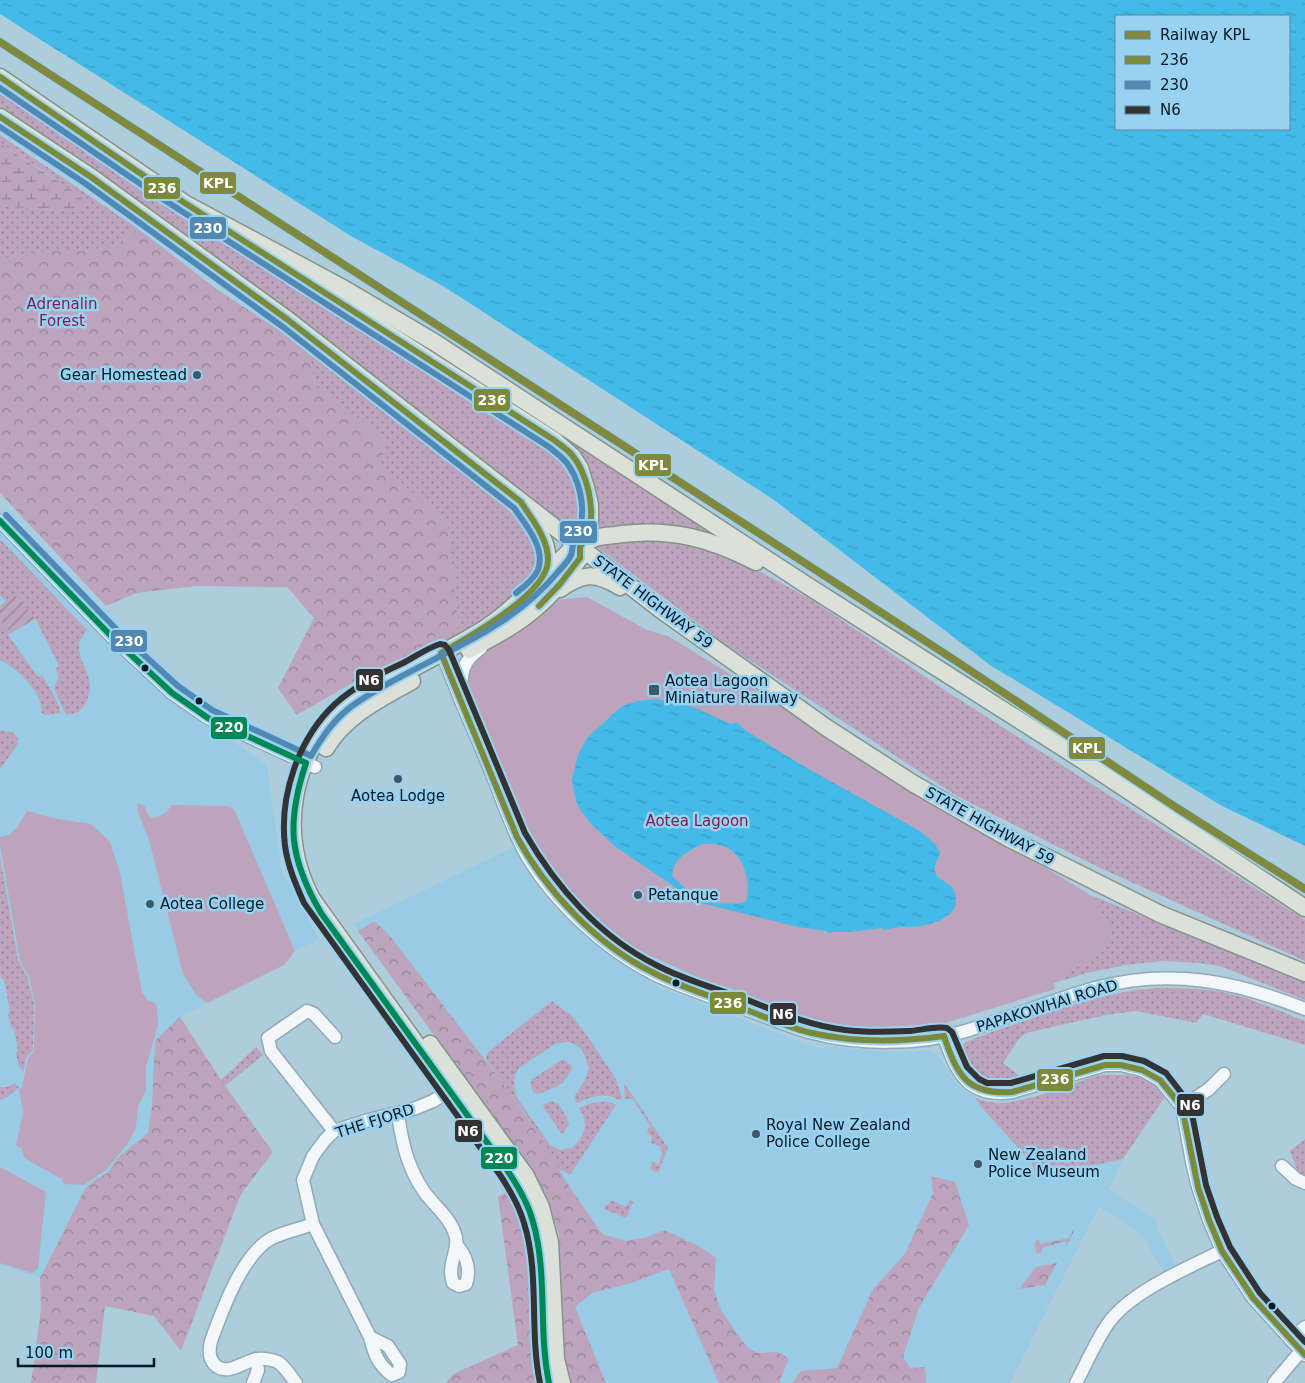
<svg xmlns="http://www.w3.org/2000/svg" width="1305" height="1383" font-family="'DejaVu Sans',sans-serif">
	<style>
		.built { fill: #99cbe5 }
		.grass { fill: url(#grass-dots) }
		.forest { fill: url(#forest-crowns) }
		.wetland { fill: url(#wetland-marsh) }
		.park { fill: #bba4bc }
		.garden { fill: url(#garden-furrows) }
		.water { fill: url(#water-ripples); fill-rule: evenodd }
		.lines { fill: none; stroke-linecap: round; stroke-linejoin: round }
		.minor-casing { stroke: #92aab7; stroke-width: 15 }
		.major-casing { stroke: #83938b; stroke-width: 19 }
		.minor { stroke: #f3f7fa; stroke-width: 12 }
		.major { stroke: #dbe0d9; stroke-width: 16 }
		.bus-1-casing { stroke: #99d2f0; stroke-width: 10 }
		.bus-2-casing { stroke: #99d2f0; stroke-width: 10 }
		.bus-3-casing { stroke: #99d2f0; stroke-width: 10 }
		.bus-4-casing { stroke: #99d2f0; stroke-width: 10 }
		.bus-1 { stroke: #7b893a; stroke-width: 6 }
		.bus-2 { stroke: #5288b4; stroke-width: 6 }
		.bus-3 { stroke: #333; stroke-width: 6 }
		.bus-4 { stroke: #008854; stroke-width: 6 }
		.rail-1-casing { stroke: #99d2f0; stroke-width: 11 }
		.rail-1 { stroke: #818840; stroke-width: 8 }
		.poi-dot { fill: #3f5865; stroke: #99d2f0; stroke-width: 2 }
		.bus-dot { fill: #041a25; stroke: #99d2f0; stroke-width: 2 }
		.labels { text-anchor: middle; stroke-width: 5; stroke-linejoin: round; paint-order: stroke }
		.park-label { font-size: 15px; fill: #7b1c50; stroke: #99d2f0 }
		.poi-label { font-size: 15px; fill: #041a25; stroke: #99d2f0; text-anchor: start }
		.street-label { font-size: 15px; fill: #041a25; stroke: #99d2f0 }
		.line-badge { stroke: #99d2f0; stroke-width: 2 }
		.badge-label { font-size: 14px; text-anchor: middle; font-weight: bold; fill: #fff }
	</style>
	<defs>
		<pattern id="grass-dots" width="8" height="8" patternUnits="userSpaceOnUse" patternTransform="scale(1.25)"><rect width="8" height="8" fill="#bba4bc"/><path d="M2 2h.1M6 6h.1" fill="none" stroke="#968599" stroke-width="1.8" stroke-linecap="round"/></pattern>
		<pattern id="forest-crowns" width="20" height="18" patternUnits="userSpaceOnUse" patternTransform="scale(1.25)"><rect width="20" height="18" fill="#bba4bc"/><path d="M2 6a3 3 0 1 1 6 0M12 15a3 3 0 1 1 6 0" fill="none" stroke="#968599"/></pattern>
		<pattern id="wetland-marsh" width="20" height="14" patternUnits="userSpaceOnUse" patternTransform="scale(1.25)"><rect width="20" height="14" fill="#bba4bc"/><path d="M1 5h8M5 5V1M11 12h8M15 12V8" fill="none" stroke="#968599"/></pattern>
		<pattern id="garden-furrows" width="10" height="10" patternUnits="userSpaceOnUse" patternTransform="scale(1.25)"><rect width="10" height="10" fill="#bba4bc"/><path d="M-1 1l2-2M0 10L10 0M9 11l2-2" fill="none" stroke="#968599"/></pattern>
		<pattern id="water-ripples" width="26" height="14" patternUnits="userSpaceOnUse" patternTransform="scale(1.25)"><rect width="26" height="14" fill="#43bae8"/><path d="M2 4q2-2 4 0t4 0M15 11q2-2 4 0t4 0" fill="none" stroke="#399fc7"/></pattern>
	</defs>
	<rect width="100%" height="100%" fill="#adccdc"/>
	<g class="built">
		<polygon points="0,529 169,698 267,765 281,869 319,939 295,951 284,965 180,1017 155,1041 152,1104 148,1133 117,1158 109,1172 95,1180 85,1189 40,1278 0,1265"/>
		<polygon points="514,847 531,878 556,910 615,960 661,988 819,1049 826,1047 834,1047 885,1052 932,1051 940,1058 955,1083 975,1098 983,1109 1032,1163 1038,1178 1123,1159 1109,1189 1155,1219 1159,1231 1176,1266 1164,1272 1141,1234 1099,1206 1010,1383 571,1383 564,1349 559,1234 546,1195 528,1164 354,924"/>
	</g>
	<g class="grass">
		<polygon points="0,90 459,386 558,454 576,483 582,513 571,533 305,323 0,111"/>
		<polygon points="0,135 137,228 115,246 86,251 50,251 0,259 0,206 81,212 86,202 42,170 0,143"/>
		<polygon points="309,350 514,510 538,535 541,567 515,598 453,638 457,630 458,620 447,523 378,463 385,451 385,441 354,415 315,386"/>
		<polygon points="574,439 719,532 715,538 594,533 596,497 589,466 571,445"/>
		<polygon points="633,536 699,545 737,559 812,600 949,693 1305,920 1305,961 1096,866 957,796 728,646 597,547 611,540"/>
		<path d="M 0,539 L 87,630 C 84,635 79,640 79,647 C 80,668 99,680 85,704 C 81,712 75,714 66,715 L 54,688 L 59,676 L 55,669 L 59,666 L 37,622 L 16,595 L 6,601 L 0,595 Z"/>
		<path d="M 0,621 L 11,633 L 8,635 L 38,677 L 42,675 L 56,699 L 61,713 L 44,715 L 42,713 C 41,708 41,703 39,698 C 33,685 13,665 0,660 Z"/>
		<polygon points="0,730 14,733 18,739 18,744 0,769"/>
		<polygon points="0,856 18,960 27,976 34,1004 33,1050 26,1058 23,1073 22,1069 19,1067 16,1053 18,1050 14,1029 11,1027 8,1014 10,1011 4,980 1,978 0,972"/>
		<polygon points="1090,895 1305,982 1305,1000 1220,966 1199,963 1163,961 1126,965 1087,973 1054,983 1111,944 1110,926"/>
		<path d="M 1156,988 C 1177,988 1200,988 1221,992 C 1250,997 1278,1011 1305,1021 L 1305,1045 L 1203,1014 L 1196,1023 L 1136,1011 L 1106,1015 L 1026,1033 L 1018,1040 L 1003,1063 L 1026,1081 C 1016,1083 1005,1087 994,1085 C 978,1082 944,1059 966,1042 C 990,1032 1015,1024 1039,1016 C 1078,1003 1115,991 1156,988 Z"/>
		<path d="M 552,1001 L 572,1016 L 588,1037 L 616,1079 L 622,1098 L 621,1100 C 617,1100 614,1097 609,1096 C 597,1094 587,1099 576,1103 L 574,1097 L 585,1080 L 589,1068 L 584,1054 L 581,1048 L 572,1043 L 564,1042 L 555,1044 L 519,1068 L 515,1075 L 514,1082 L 516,1096 L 550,1145 L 560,1150 L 572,1148 C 586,1134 589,1125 579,1108 C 591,1103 603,1098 616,1105 L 570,1175 L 563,1170 L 560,1171 L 526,1115 L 486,1059 L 488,1052 Z"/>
		<polygon points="256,1047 263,1055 225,1086 221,1080"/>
		<path d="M 563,1059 L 571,1065 L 572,1068 C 565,1082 561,1086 546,1091 C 541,1093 539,1094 534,1093 L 531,1088 L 531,1080 Z"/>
		<path d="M 1099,1075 C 1127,1075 1145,1072 1166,1095 L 1123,1159 L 1037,1178 L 1032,1163 L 983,1109 L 975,1098 C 984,1101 993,1103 1002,1103 C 1031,1101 1071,1084 1099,1075 Z"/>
		<polygon points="15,1083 19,1087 7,1097 0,1100 0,1087 7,1087"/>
		<polygon points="624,1083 668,1148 658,1173 650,1169 653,1162 658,1164 663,1152 660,1150 661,1147 651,1143 652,1136 647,1133 649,1127 651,1128 650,1126 633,1099 625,1099"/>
		<polygon points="552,1101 559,1104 568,1120 569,1124 563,1133 561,1133 543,1107 544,1104"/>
		<polygon points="1305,1139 1305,1177 1297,1170 1290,1151"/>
		<polygon points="611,1200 626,1207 630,1200 633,1202 626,1218 604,1209 606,1204 608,1205"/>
	</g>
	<g class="forest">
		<polygon points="137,228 218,290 309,350 315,386 354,415 385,441 385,451 379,463 447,523 458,620 457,630 453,638 352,683 297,715 278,688 314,618 287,587 196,586 136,593 106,606 0,493 0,259 50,251 86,251 115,246"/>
		<polygon points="373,922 377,923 390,936 509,1091 547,1148 563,1177 602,1234 626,1241 648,1237 664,1230 697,1245 716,1258 714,1290 721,1310 736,1332 748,1348 758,1353 777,1352 789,1358 779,1383 719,1383 669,1269 631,1283 592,1293 575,1307 606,1383 571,1383 568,1374 564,1349 559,1234 546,1195 528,1164 358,931"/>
		<polygon points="180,1017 221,1080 273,1152 241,1194 181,1351 154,1316 105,1306 96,1383 31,1383 41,1309 40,1278 85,1189 95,1180 109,1172 117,1158 148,1133 152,1104 155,1041"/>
		<polygon points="931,1176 955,1182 969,1225 919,1308 903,1357 910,1368 925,1367 926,1383 792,1383 801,1371 837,1368 873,1289 905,1254 933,1193"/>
		<polygon points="514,1187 530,1222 547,1383 446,1383 453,1374 518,1345 498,1197"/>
		<polygon points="1073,1230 1074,1231 1066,1247 1066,1241 1042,1248 1042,1252 1037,1254 1035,1248 1036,1240 1038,1239 1041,1244 1069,1238"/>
		<polygon points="1057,1263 1045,1285 1019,1289 1036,1267"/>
	</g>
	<polygon class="wetland" points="0,143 80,196 86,202 87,206 85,210 81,212 0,206"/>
	<g class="park">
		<polygon points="587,597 647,630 668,636 1090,895 1110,926 1111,944 1054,983 1055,989 942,1024 861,1028 784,1016 646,954 623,941 577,909 549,875 500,778 469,701 465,687 468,664 474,656 555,600"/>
		<path d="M 137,803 L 145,806 L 147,814 L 152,818 C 161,816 168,813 171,805 L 227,806 L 234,809 L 295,951 L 284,965 L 207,1003 L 197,996 L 183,974 L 149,840 L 138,812 Z"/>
		<polygon points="27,811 53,818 91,824 110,842 120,873 142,992 147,1000 155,1003 157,1006 158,1025 146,1067 146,1090 138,1106 136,1127 129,1142 106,1170 84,1185 64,1184 62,1179 26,1159 24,1157 22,1149 16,1145 23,1112 19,1089 22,1087 28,1059 34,1051 35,1004 29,977 20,961 0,845 0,837 11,834 12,832 17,828"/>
		<polygon points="0,1167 46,1192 38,1268 32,1273 0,1263"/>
	</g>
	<polygon class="garden" points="16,595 35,619 11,633 0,621 0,606 6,601"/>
	<g class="water">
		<path d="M 0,0 L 1305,0 L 1305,846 L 1222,806 L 990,665 L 774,500 L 443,286 L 351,236 L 0,14 ZM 1116,16 L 1289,16 L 1289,129 L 1116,129 Z"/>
		<path d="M 655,699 L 671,701 L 693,707 L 731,724 L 736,722 L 745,730 L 805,767 L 920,831 L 935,844 L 940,853 C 939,859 933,865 935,871 C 937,881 949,881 953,889 C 967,916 931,926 911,927 C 907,927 903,926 899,927 C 894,927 889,930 884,930 L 881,928 L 849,932 L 832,932 L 828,934 L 827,931 L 798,927 L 697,902 L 616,847 L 591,824 L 579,808 L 575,798 L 572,779 L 578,755 L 587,738 L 622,706 L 638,701 ZM 702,844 C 710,844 719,844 726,847 C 744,855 752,884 746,901 C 736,906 707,904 698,898 C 689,893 681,884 673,877 C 670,859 690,851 702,844 Z"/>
	</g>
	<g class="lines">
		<defs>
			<g id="minor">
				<polyline points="0,521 115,640 172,693 208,718 315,767"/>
				<path d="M 441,653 C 450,671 456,690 464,708 C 474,731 484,754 493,777 C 504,804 513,832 527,856 C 554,902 605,949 652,973 C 681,987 712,997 742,1008 C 766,1016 789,1027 813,1033 C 858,1045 918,1045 962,1032 C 1007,1019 1050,1001 1095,988 C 1170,968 1235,981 1305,1009"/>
				<path d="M 461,695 C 461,673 462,661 481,648"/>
				<path d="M 944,1036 C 956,1074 969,1098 1012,1092 L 1105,1065 L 1121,1065 L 1142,1070 L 1160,1080 L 1182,1107 L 1192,1162 L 1198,1187 L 1209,1220 L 1222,1251 L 1253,1298 L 1305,1355"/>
				<polyline points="1182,1107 1209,1089 1224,1074"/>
				<path d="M 398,1114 C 402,1143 408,1169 425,1193 C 435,1206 450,1218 455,1234 C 461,1249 446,1263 453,1283 L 459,1286 L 466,1284 C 471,1269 467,1257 457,1245"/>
				<polyline points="334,1131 271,1051 268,1038 307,1011 314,1014 335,1037"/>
				<polyline points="1282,1166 1296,1179 1305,1183"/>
				<path d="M 370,1337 L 388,1346 L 400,1364 L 399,1372 L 392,1375 C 378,1365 374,1353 370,1337 L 313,1224 L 303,1180 L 313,1156 L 325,1140 L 334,1131 L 369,1120 L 416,1108 L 433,1101 L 458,1086"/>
				<polyline points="1291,1340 1305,1327"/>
				<polyline points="253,1383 258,1370 256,1359"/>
				<path d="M 296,1383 C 291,1376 285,1367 278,1362 C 274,1360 263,1358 258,1359 C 244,1360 228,1378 214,1364 C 208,1357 209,1349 211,1341 C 222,1311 242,1254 272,1238 C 284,1232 300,1229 313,1224"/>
				<path d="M 1076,1383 C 1086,1364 1095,1343 1107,1325 C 1128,1293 1187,1268 1222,1251"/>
				<polyline points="1274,1383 1301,1351"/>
			</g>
			<g id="major">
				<polyline points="0,77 186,204 341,287 434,342 808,586 1082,760 1305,908"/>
				<polyline points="0,117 91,177 288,320 661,610 827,728 914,784 1008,838 1160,914 1305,973"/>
				<polyline points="294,273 554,440 573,457 580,468 586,488 590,505 590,523 589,531 580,547"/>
				<path d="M 527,512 C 542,537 551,544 546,574"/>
				<path d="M 560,589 C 583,573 595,572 620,587"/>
				<path d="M 469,650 C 493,637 517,625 537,607 C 554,593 567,575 580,558 L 580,547"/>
				<path d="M 326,748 C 346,715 380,699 412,681"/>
				<polyline points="430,1044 526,1176 541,1207 550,1242 556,1359 562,1383"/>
				<path d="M 549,1383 C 535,1333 548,1279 535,1229 C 530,1207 519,1188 507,1170 L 312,899 C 276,833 291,749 352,702 C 367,691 385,683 402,674 C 429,660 458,645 484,629 C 509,613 526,594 546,573 C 554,565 564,558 571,549 C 580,547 587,541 595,538 C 603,535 614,536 622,534 C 672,528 712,539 756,562"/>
			</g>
		</defs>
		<use href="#minor" class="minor-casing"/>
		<use href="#major" class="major-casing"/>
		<use href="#minor" class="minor"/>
		<use href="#major" class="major"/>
		<defs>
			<g id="bus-1">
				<path d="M 0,77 L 163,189 L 554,440 C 560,445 567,449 572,455 C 587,473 595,507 589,530 C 587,536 583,542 580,547"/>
				<path d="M 0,117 L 91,177 L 288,320 L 521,502 C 532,520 548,538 548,560 C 548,594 468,638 441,653 L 517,837 C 546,891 597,945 652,972 C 678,986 706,994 733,1005 C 757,1013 788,1028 812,1033 C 856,1043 900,1042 944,1036"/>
				<polyline points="539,606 560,584 580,558 580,547"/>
				<path d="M 944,1036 C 957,1075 967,1095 1012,1092 L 1105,1065 L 1121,1065 L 1142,1070 L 1160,1080 L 1182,1107 L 1198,1187 L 1209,1220 L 1222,1251 L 1253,1298 L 1305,1355"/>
			</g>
			<g id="bus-2">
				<path d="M 0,88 L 158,196 L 549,447 C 555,452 561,456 566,462 C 579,478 586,507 580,527 C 579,532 576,536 574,540 C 572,545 573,551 571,555 C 569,561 561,568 557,573 C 503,638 419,659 352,706 C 334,719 322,737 311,756 L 212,710 L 178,686 L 121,634 L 6,515"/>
				<path d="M 0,127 L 86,184 L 283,327 L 514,508 C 526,525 546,548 538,570 C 534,579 524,587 516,593"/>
			</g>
			<path id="bus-3" d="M 540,1383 C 529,1330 540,1274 524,1223 C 519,1205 510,1190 500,1175 L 304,903 C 296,885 288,867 285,846 C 279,796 298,739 335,704 C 355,686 379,674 403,663 C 415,657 427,648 440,644 L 445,645 L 449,650 L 525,833 C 556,887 600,937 656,965 C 684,980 715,988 745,999 C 778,1012 810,1026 845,1030 C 867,1033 888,1032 910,1031 C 922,1030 935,1026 947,1028 L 952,1032 L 967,1067 L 979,1079 L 987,1083 L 1011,1083 L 1104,1056 L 1122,1056 L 1144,1061 L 1166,1073 L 1190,1104 L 1206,1185 L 1217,1217 L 1230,1247 L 1260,1293 L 1305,1342"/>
			<path id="bus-4" d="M 0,521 L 115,640 L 172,693 L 208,718 L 306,763 C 286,823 289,858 321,913 L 507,1170 C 518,1186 528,1203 533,1222 C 548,1274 538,1330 549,1383"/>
		</defs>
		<use href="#bus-1" class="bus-1-casing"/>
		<use href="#bus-2" class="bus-2-casing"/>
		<use href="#bus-3" class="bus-3-casing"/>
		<use href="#bus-4" class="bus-4-casing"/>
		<use href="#bus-1" class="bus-1"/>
		<use href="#bus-2" class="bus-2"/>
		<use href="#bus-3" class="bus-3"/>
		<use href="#bus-4" class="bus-4"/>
		<defs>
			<polyline id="rail-1" points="0,42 950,657 1177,808 1305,889"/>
		</defs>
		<use href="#rail-1" class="rail-1-casing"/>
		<use href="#rail-1" class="rail-1"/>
	</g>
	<g class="poi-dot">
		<circle cx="197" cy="375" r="5"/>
		<rect x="648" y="684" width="12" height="12" rx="2.5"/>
		<circle cx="398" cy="779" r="5"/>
		<circle cx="638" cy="895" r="5"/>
		<circle cx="150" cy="904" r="5"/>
		<circle cx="756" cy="1134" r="5"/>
		<circle cx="978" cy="1164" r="5"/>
	</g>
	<g class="bus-dot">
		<circle cx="145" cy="668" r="4.5"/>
		<circle cx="199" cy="701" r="4.5"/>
		<circle cx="676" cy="983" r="4.5"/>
		<circle cx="1272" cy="1306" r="4.5"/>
	</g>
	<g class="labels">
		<g class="park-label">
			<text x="62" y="309">Adrenalin<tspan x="62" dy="17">Forest</tspan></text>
			<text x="697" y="826">Aotea Lagoon</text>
		</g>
		<g class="poi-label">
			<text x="187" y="380" text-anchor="end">Gear Homestead</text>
			<text x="665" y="686">Aotea Lagoon<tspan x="665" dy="17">Miniature Railway</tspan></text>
			<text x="398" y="801" text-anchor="middle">Aotea Lodge</text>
			<text x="648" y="900">Petanque</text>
			<text x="160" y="909">Aotea College</text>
			<text x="766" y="1130">Royal New Zealand<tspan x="766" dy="17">Police College</tspan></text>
			<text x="988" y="1160">New Zealand<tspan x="988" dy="17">Police Museum</tspan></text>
		</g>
		<g class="street-label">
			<text transform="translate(653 602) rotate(37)" y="5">STATE HIGHWAY 59</text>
			<text transform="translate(990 826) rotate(29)" y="5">STATE HIGHWAY 59</text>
			<text transform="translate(1047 1006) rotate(-17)" y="5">PAPAKOWHAI ROAD</text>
			<text transform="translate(375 1121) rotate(-18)" y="5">THE FJORD</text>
		</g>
	</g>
	<g class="line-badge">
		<rect x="199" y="171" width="38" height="24" rx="5" fill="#818840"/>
		<rect x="143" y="176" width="38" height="24" rx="5" fill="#7b893a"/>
		<rect x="189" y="216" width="38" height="24" rx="5" fill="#5288b4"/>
		<rect x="473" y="388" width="38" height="24" rx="5" fill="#7b893a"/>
		<rect x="634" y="453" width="38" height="24" rx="5" fill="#818840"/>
		<rect x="559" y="520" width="39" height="24" rx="5" fill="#5288b4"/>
		<rect x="110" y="629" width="38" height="24" rx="5" fill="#5288b4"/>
		<rect x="355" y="668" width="29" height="24" rx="5" fill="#333"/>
		<rect x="210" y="716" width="38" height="24" rx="5" fill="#008854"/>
		<rect x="1068" y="736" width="38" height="24" rx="5" fill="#818840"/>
		<rect x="709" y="991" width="38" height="24" rx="5" fill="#7b893a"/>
		<rect x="769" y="1002" width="28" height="24" rx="5" fill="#333"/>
		<rect x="1036" y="1068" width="38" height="24" rx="5" fill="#7b893a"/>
		<rect x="1176" y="1093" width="29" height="24" rx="5" fill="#333"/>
		<rect x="454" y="1119" width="29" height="24" rx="5" fill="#333"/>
		<rect x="480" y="1146" width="38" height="24" rx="5" fill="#008854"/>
	</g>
	<g class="badge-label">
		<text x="218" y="188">KPL</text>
		<text x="162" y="193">236</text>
		<text x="208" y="233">230</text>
		<text x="492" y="405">236</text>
		<text x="653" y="470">KPL</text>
		<text x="578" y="536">230</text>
		<text x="129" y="646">230</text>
		<text x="369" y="685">N6</text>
		<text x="229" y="732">220</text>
		<text x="1087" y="753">KPL</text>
		<text x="728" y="1008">236</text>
		<text x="783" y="1019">N6</text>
		<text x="1055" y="1084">236</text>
		<text x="1190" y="1110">N6</text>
		<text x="468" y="1136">N6</text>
		<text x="499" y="1163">220</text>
	</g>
	<rect x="1115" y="15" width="175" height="115" fill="#99d2f0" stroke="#5d889f"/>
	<rect x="1125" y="31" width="25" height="8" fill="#818840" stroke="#5d889f"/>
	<text x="1160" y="40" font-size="15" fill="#041a25">Railway KPL</text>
	<rect x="1125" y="56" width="25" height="8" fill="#7b893a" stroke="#5d889f"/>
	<text x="1160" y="65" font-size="15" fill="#041a25">236</text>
	<rect x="1125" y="81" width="25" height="8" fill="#5288b4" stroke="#5d889f"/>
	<text x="1160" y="90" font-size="15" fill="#041a25">230</text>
	<rect x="1125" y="106" width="25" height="8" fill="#333333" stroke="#5d889f"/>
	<text x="1160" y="115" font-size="15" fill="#041a25">N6</text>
	<path d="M18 1358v8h136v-8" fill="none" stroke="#041a25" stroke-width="2.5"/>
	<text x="25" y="1358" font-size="15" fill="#041a25" stroke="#99d2f0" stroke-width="4" paint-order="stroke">100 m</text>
</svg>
